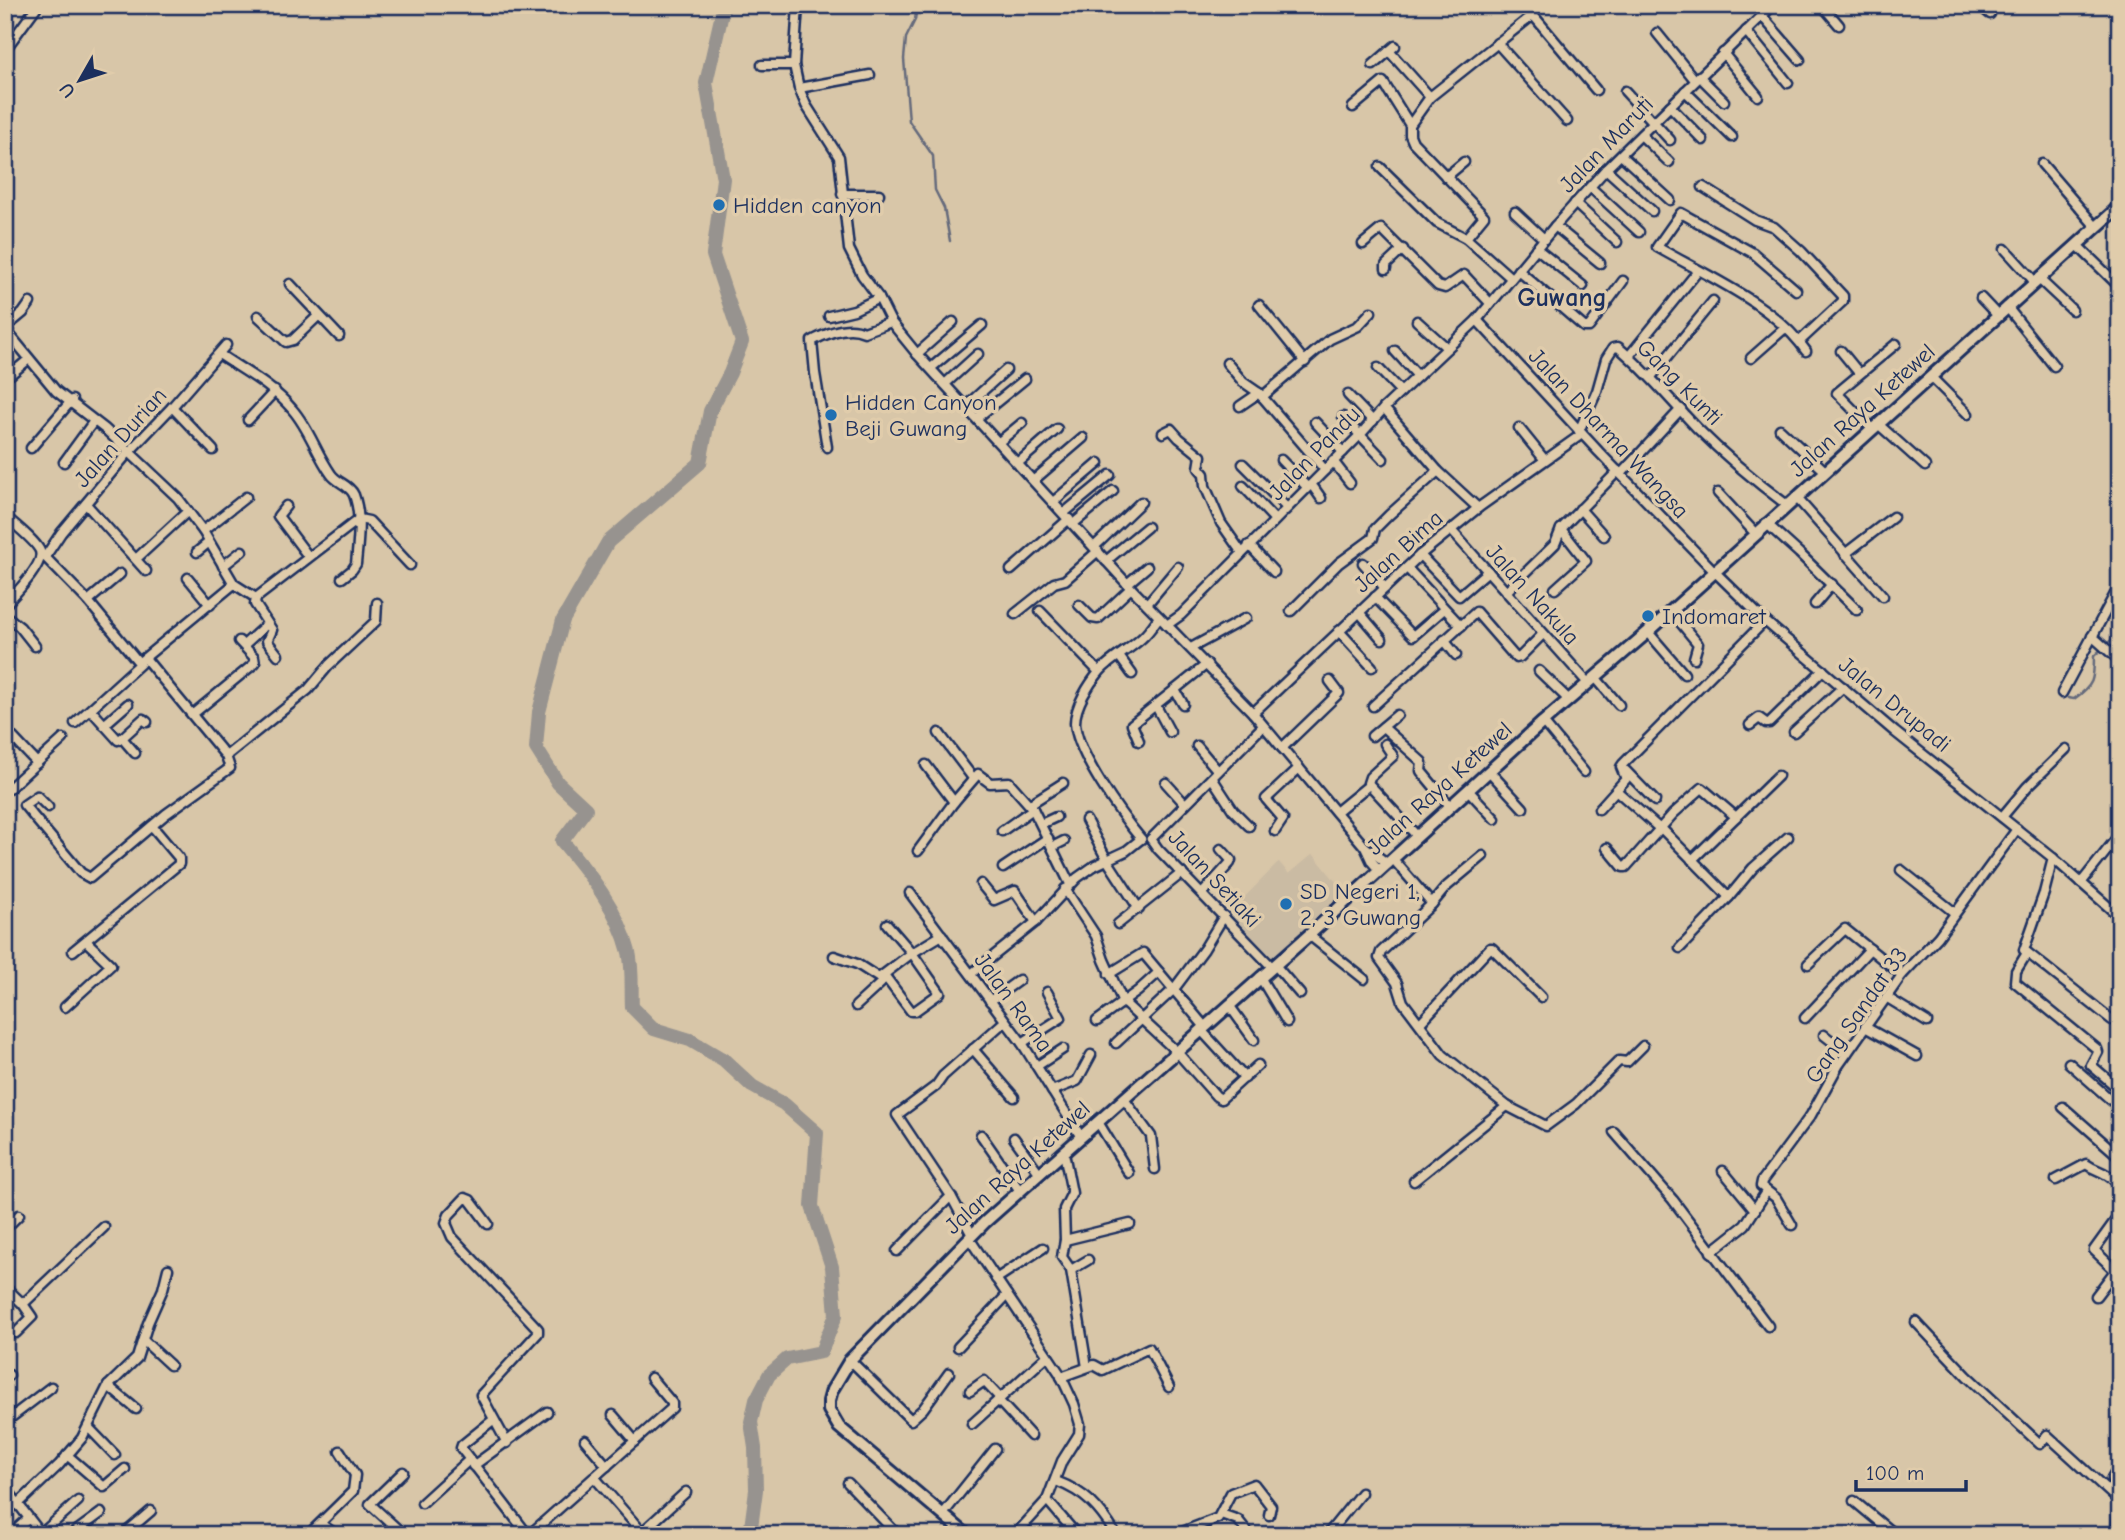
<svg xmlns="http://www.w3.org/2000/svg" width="2125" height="1540" font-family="'Comic Neue',sans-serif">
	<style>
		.built { fill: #cabba3 }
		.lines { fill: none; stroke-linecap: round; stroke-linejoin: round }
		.stream { stroke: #656b7b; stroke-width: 2.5 }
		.river { stroke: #97938f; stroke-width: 14 }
		.minor-casing { stroke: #1b2f5e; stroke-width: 13 }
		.major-casing { stroke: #1b2f5e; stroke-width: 16 }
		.minor { stroke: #e0ccab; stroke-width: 8 }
		.major { stroke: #e0ccab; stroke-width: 10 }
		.poi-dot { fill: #1f6fb2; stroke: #e0ccab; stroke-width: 2.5 }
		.labels { text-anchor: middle; stroke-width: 7; stroke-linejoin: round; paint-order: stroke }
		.street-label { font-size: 23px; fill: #1b2f5e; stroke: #e0ccab }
		.poi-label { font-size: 23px; fill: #1b2f5e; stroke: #e0ccab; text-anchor: start }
		.quarter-label { font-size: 26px; font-weight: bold; fill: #1b2f5e; stroke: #e0ccab }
	</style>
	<rect width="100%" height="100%" fill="#d8c6a8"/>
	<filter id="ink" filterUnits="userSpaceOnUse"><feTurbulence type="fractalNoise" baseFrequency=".0143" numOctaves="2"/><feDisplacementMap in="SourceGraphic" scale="14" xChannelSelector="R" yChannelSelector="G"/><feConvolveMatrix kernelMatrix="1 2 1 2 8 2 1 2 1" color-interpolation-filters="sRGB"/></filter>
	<g filter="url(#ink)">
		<polygon class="built" points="1313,854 1346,894 1270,960 1227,915 1279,862 1289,874"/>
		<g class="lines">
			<g class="stream">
				<polyline points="917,5 915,20 906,38 904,59 909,121 933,156 935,190 944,208 950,241"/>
				<path d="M 2068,698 L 2074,699 C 2094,685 2094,680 2094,656 L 2120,632"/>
			</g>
			<path class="river" d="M 724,5 L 706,83 L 723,179 L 713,255 L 742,342 L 730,373 L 710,411 L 700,463 L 608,542 L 563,620 L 539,712 L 536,748 L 558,783 L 586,809 L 562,841 C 590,875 618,909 629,952 C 633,969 631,990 632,1007 L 654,1029 L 690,1040 L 724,1060 L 752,1086 L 784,1104 L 817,1133 L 812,1206 L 832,1267 L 836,1315 L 821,1352 L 787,1359 L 769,1375 L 756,1400 L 751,1422 L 755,1448 L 756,1490 L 750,1535"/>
			<defs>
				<g id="minor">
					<polyline points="798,5 794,65 799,88 806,105 839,157 849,249 862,275 879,298 891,322 917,354 1131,588 1253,713 1365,847 1388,864"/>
					<polyline points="1822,5 1839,25"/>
					<polyline points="1979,5 1990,14"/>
					<polyline points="1762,16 1800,60"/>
					<polyline points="1746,31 1788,83"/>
					<polyline points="1657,33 1695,80"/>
					<polyline points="1497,43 1567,121"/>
					<polyline points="5,50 38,5"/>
					<polyline points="1389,51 1430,97"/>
					<polyline points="1723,53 1758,96"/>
					<polyline points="762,65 794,65"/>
					<polyline points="1373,65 1395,46"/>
					<polyline points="1699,76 1724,101"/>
					<polyline points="799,88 870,75"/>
					<polyline points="1625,91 1670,140"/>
					<polyline points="1685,91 1732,137"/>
					<polyline points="1670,106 1703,140"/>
					<polyline points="1353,107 1383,82 1410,125 1410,135 1413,142 1484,216 1466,238"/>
					<polyline points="1410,125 1430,97 1533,15 1596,90"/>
					<polyline points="1641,135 1669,162"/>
					<polyline points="1621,155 1670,200"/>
					<polyline points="2042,164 2096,227"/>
					<polyline points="1380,167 1437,223 1466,238 1511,278"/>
					<polyline points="1606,169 1652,211"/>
					<polyline points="1446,177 1464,162"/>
					<polyline points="1590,187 1639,232"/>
					<polyline points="1703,187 1755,220 1774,227 1801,251 1843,296 1843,301 1800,341"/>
					<polyline points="842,194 879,194"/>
					<polyline points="1575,203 1617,242"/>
					<polyline points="1515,212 1544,239"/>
					<polyline points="1555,226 1600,263"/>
					<polyline points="1363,244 1381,229 1438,286 1445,288 1464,275 1490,303"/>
					<polyline points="2077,245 2120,287"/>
					<polyline points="1536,248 1583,286"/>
					<polyline points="2005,249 2035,282"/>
					<polyline points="1386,269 1386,265 1403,249"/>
					<polyline points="1518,270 1584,327 1589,327 1623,281"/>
					<polyline points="2039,279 2072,310"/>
					<polyline points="290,284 339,336"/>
					<path d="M 1796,290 L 1753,253 L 1681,213 L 1657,247 C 1705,275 1774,304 1806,351"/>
					<polyline points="1981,298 1998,316"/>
					<polyline points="1259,305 1305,362"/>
					<polyline points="2007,307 2054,366"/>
					<polyline points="258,316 286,342 293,340 318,316"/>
					<polyline points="829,316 854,310 879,298"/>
					<polyline points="1477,320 1599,452 1714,571 1765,621 1895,732 2053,858 2120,917"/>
					<polyline points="1417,321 1447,348"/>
					<polyline points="5,328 23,313 30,303"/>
					<polyline points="5,329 56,391 105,429 178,498 203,531 234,584 256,598"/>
					<polyline points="1395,351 1418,376"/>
					<polyline points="1841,351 1859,373"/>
					<path d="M 219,354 C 244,371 273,386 292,409 C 309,428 316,453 331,474 C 337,483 350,485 354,495 C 362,517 358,541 356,564 L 352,570 L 342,578"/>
					<polyline points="917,354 953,322"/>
					<polyline points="1629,356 1698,271"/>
					<polyline points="1751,358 1785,328"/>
					<polyline points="1227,363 1243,382 1259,393 1325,470"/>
					<polyline points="931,368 982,325"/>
					<polyline points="1378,368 1401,392"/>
					<polyline points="11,374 29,359"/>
					<polyline points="1651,377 1713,301"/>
					<polyline points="1931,377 1968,414"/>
					<polyline points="945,384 978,354"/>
					<polyline points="1348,395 1373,421"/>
					<polyline points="1262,397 1330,339 1358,326 1371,312"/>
					<polyline points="966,406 1006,370"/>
					<polyline points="1240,406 1259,393"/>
					<polyline points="172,407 213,450"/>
					<polyline points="1384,408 1438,471 1478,508"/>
					<polyline points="1343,417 1383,459"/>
					<polyline points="977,418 1025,379"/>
					<polyline points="248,420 275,391"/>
					<polyline points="1315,422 1343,452"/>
					<polyline points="1878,424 1925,466"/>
					<polyline points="1519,428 1544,459"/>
					<polyline points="1780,429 1825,471"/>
					<polyline points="1872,429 1837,393 1896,344"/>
					<path d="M 1579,431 L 1597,391 L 1606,359 L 1613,348 L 1618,347 C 1647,371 1671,401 1697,428 C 1725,456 1755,481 1787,505"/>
					<polyline points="1163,433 1171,429 1179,438 1201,456 1199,468 1204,474 1205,486 1221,523 1242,553"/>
					<polyline points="999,442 1022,423"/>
					<path d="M 827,447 L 815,373 L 812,341 C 827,333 848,324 864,332 L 891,322"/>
					<polyline points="31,448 72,400"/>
					<polyline points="1281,460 1307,487"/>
					<polyline points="1333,461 1350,483"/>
					<polyline points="64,462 94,421"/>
					<polyline points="1018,463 1057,429"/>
					<polyline points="1243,464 1287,508"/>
					<polyline points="1621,474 1681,409"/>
					<polyline points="1034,480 1083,438"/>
					<polyline points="1243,486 1275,520"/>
					<polyline points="1314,488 1321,498"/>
					<polyline points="1718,493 1755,533"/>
					<polyline points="1796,497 1883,596"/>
					<polyline points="1053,502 1099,463"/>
					<polyline points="86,504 146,571"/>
					<polyline points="286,506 278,516 308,556"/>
					<polyline points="1580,509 1604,536"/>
					<polyline points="1064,513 1110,475"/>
					<path d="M 5,516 C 14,524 36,541 40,551 C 45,564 14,595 5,605"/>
					<polyline points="1766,523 1799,553 1857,610"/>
					<polyline points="1073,524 1113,491"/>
					<polyline points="1451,530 1588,683"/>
					<polyline points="203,531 246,497"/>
					<polyline points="1249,545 1274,572"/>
					<polyline points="1094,547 1141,502"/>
					<polyline points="197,552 208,543"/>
					<polyline points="1845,554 1893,517"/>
					<polyline points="1420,555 1459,596 1488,571"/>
					<polyline points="41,557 45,557 88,601 140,664 75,723"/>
					<polyline points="45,557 61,533 128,453 172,407 226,345"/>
					<polyline points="136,559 188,511"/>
					<polyline points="1106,561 1147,527"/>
					<polyline points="1363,563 1385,588"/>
					<polyline points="223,566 242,551"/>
					<polyline points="1407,568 1461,626"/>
					<polyline points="1011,570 1069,519"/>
					<polyline points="188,578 210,605"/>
					<polyline points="1127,584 1147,567"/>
					<polyline points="1555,589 1586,561 1561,529"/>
					<polyline points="1506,592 1555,544 1561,529 1618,471"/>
					<polyline points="1375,597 1413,636 1443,610"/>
					<polyline points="88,601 120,574"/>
					<polyline points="1147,604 1178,567"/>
					<polyline points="1815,604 1832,584"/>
					<polyline points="1079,605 1092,618 1098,619 1131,588"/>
					<polyline points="1040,611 1099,672"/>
					<polyline points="1291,611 1339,563 1373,538 1375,529 1389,515 1438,471"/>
					<polyline points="1671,611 1698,644 1694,658"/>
					<polyline points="1359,612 1382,639"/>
					<polyline points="1015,614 1054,583 1065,580 1098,551"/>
					<polyline points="5,615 20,627 35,646"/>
					<polyline points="1167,625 1181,615 1360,435 1384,408 1477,320 1555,226 1606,169 1773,5"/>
					<polyline points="1339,631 1372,667"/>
					<polyline points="1648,632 1684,674"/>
					<polyline points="2092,636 2120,661"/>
					<polyline points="1444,640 1456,655"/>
					<polyline points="245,644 267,624"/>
					<polyline points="1191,648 1246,618"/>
					<polyline points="278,655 267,641 272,630 255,604 256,598 359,519 369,521 410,565"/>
					<polyline points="1119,656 1132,674"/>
					<polyline points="142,660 234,584"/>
					<polyline points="1539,671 1569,700"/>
					<polyline points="1595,677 1619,705"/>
					<polyline points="1175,690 1183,704"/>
					<polyline points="2062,693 2115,594"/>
					<polyline points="1156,706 1170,732"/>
					<polyline points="1373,706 1476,612 1516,658 1520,657 1543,634"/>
					<polyline points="91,710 118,740 122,738 143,719 147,722"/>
					<polyline points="1253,713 1420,555 1478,508 1582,434"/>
					<polyline points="193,714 255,663 254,657 239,641"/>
					<polyline points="1543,722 1584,772"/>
					<polyline points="104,725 128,704"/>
					<polyline points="1750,725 1759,718 1766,723 1769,723 1823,670"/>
					<polyline points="1383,727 1422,762 1421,771 1450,806"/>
					<polyline points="5,729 37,763"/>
					<polyline points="1794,732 1843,687"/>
					<polyline points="939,733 973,778"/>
					<polyline points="1372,736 1397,715"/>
					<polyline points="122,738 135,753"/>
					<polyline points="1139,741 1132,724 1207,664"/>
					<polyline points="1385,744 1393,756 1370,777 1368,783 1417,836"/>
					<polyline points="1197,746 1218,771"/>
					<polyline points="1282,748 1339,693 1330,681"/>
					<polyline points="226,756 308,690 329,665 376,621 377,603"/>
					<polyline points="926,765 954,802"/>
					<polyline points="1489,771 1523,808"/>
					<polyline points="1626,771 1655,801"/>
					<polyline points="1212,778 1233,810 1249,826"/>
					<polyline points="1166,783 1185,804"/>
					<polyline points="1468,790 1495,819"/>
					<polyline points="1617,791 1660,829"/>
					<polyline points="5,792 63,739"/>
					<polyline points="1030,804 1063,783"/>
					<polyline points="48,807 37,796 24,805 81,873 90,878 166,814 230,768 226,756 145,658"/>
					<polyline points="1599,809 1626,779 1621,767 1623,764 1765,621"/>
					<polyline points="1336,812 1369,785"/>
					<polyline points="2002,817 2027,787 2066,749"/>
					<polyline points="1086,820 1107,860 1139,909"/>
					<polyline points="1041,824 1056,817"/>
					<polyline points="1661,828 1729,897"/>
					<polyline points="1002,831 1033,809"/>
					<polyline points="1275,831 1283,819 1266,799 1299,768"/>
					<path d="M 1141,839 C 1121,815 1077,754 1075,723 C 1075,706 1089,684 1100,671 C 1112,658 1129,650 1142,638 C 1149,632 1154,624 1159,617"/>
					<polyline points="1151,839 1158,849 1272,967"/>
					<polyline points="1151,839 1263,726"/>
					<polyline points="1052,847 1064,841"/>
					<polyline points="1365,847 1372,862 1380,871"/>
					<polyline points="1607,848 1623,867 1626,867 1673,814 1702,788 1736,817"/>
					<polyline points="918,851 954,802 978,774 990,783 1009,782 1033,809 1070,884"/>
					<polyline points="1483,856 1446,887 1432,904 1381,952 1379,958 1397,983 1403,1002 1443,1055 1507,1106 1546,1126 1576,1104 1619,1061 1627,1062 1643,1046"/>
					<polyline points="2053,858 2044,893 2024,950 2112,1020"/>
					<polyline points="1393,859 1432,904"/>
					<polyline points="1692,860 1778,776"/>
					<polyline points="1003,868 1048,838"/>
					<polyline points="1901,870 1955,913"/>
					<polyline points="2081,883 2120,834"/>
					<polyline points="981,884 994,900 1015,891 1036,922"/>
					<polyline points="1065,889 1096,936 1104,960 1123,1002 1177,1052 1216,1096 1221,1099 1258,1065"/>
					<polyline points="910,893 1022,1043 1081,1137"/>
					<polyline points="1202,894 1230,863 1231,860 1221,849"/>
					<polyline points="1118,924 1182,873"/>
					<polyline points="1309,935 1364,979"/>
					<polyline points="1680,948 1729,897 1753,868 1788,837"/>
					<polyline points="73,951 179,864 179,858 152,826"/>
					<polyline points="2027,953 2016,971 2015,982 2097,1049 2098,1052 2091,1065 2120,1090"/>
					<polyline points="834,956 857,964 879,978 912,953 942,935"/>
					<polyline points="1808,964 1845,929 1902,975"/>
					<polyline points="1275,965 1300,994"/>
					<polyline points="971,974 1036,922 1077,878 1094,866 1126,851 1141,839"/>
					<polyline points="1109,974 1143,953 1205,1027"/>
					<polyline points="884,975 911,1011 915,1011 940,993 912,953 887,924"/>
					<polyline points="1260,977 1287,1022"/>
					<polyline points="1886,997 1927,1022"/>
					<polyline points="990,1001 1019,980"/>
					<polyline points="1229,1005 1254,1040"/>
					<polyline points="856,1006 881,983 881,977"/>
					<polyline points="65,1007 111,965 87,942"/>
					<polyline points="1805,1018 1870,949"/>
					<polyline points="1097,1021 1138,991 1159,972"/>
					<polyline points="1420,1023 1490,948 1492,948 1541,997"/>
					<polyline points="1865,1027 1917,1056"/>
					<polyline points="1201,1030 1245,1078"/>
					<polyline points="1824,1035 1847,1053"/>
					<polyline points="1022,1043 1061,1018 1047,992"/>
					<polyline points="1116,1043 1174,989 1204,949 1224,916"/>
					<polyline points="973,1049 1014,1097"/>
					<polyline points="2069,1063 2120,1108"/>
					<polyline points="1037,1066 1063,1049"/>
					<polyline points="1052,1091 1077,1081 1091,1055"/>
					<polyline points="1124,1099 1151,1136 1155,1169"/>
					<polyline points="2063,1107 2120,1157"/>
					<polyline points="1098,1122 1129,1173"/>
					<polyline points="1614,1132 1673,1200 1768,1326"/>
					<polyline points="981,1135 1020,1191"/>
					<polyline points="1014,1138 1040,1174"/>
					<polyline points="1064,1153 1072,1193 1064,1209 1065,1240 1062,1257 1071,1270 1087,1367"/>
					<polyline points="1723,1171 1755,1210"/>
					<path d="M 2056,1180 L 2086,1164 C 2097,1172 2104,1170 2116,1182"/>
					<polyline points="1414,1181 1507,1106"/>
					<polyline points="2120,1214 2094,1250 2120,1275"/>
					<polyline points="488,1224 470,1200 465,1198 449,1215 446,1223 452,1237 538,1329 538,1333 481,1395 507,1443"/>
					<polyline points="1792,1225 1776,1198 1761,1186 1762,1181 1811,1115 1838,1066 1902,975 1938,937 2017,829"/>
					<polyline points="5,1229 19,1215"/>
					<polyline points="972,1235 951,1196 897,1115 936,1086 943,1076 1005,1021"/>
					<polyline points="969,1238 1060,1374 1074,1404 1080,1424 1079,1434 1062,1461 1047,1500 1015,1535"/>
					<polyline points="1065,1240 1130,1224"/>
					<polyline points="897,1251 951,1196"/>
					<polyline points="1711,1252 1745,1225 1766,1192"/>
					<polyline points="1071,1270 1088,1260"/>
					<polyline points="996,1279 1043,1248"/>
					<polyline points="5,1287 23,1304 32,1317 16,1333"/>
					<polyline points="2096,1296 2115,1271"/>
					<polyline points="23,1304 104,1227"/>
					<polyline points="1916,1322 1967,1376 2040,1444 2047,1435 2118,1500"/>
					<polyline points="143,1340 170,1365"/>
					<polyline points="958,1347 1007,1295"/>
					<polyline points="850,1360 911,1420 923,1409 949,1373"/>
					<polyline points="1061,1377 1094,1365 1103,1370 1149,1348 1169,1387"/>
					<polyline points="5,1378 9,1375"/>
					<polyline points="108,1386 137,1358 148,1323 163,1289 168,1269"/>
					<polyline points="970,1391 984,1381 1000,1398"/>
					<polyline points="998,1400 1031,1436"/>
					<polyline points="613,1415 635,1441"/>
					<polyline points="493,1420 462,1445 461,1448 528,1535"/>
					<polyline points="5,1422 51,1387"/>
					<polyline points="972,1424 1047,1356"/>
					<polyline points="89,1428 115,1455"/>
					<polyline points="585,1440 607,1466"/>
					<polyline points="67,1455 104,1487 125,1469"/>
					<polyline points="473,1466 547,1412"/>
					<polyline points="403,1472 370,1504 404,1535"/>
					<polyline points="595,1478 642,1532"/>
					<path d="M 1056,1481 C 1085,1492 1100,1508 1116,1535"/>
					<polyline points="848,1483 898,1535"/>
					<polyline points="5,1487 42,1535"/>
					<polyline points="1047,1500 1077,1535"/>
					<polyline points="1854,1501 1895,1535"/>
					<polyline points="422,1503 469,1460"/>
					<polyline points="17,1505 59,1465 82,1438 108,1386 136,1409"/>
					<polyline points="944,1513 995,1449"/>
					<polyline points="1221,1514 1238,1520 1250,1535"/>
					<polyline points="321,1524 337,1535"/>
					<polyline points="41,1534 78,1501"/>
					<polyline points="10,1535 28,1519"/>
					<polyline points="71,1535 101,1513"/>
					<polyline points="123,1535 151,1511"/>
					<polyline points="308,1535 353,1491 355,1475 340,1451"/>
					<polyline points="529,1535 672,1408 672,1403 651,1378"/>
					<polyline points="639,1535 686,1492"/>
					<polyline points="842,1535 846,1530 854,1535"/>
					<polyline points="1174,1535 1218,1518 1231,1493 1254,1484 1271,1506 1269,1515"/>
					<polyline points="1327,1535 1361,1493"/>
					<polyline points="2118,1535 2117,1527 2119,1504 2112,1478 2120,1464"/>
				</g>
				<polyline id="major" points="967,1535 839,1427 829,1410 829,1401 832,1390 850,1360 985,1222 1309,935 1543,722 1648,632 2120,206"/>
			</defs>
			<use href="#minor" class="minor-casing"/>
			<use href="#major" class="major-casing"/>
			<use href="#minor" class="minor"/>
			<use href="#major" class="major"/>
		</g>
	</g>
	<g class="poi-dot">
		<circle cx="719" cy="205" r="7"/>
		<circle cx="831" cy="415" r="7"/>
		<circle cx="1648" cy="616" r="7"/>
		<circle cx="1286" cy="904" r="7"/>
	</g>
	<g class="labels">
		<g class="street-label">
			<text transform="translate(1606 144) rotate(-46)" y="8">Jalan Maruti</text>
			<text transform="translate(1680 382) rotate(45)" y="8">Gang Kunti</text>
			<text transform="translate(1862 410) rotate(-42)" y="8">Jalan Raya Ketewel</text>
			<text transform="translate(1609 433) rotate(47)" y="8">Jalan Dharma Wangsa</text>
			<text transform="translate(120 437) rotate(-48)" y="8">Jalan Durian</text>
			<text transform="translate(1314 453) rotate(-46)" y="8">Jalan Pandu</text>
			<text transform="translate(1398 551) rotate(-42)" y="8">Jalan Bima</text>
			<text transform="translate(1533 594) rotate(48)" y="8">Jalan Nakula</text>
			<text transform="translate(1895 704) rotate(39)" y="8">Jalan Drupadi</text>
			<text transform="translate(1439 788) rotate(-42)" y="8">Jalan Raya Ketewel</text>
			<text transform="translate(1215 878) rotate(47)" y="8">Jalan Setiaki</text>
			<text transform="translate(1014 1002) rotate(54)" y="8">Jalan Rama</text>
			<text transform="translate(1856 1015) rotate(-55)" y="8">Gang Sandat 33</text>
			<text transform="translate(1017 1167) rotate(-42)" y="8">Jalan Raya Ketewel</text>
		</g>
		<g class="poi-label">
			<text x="733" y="213">Hidden canyon</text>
			<text x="845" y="410">Hidden Canyon<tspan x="845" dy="26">Beji Guwang</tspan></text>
			<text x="1662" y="624">Indomaret</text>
			<text x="1300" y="899">SD Negeri 1,<tspan x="1300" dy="26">2, 3 Guwang</tspan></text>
		</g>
		<g class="quarter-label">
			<text x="1562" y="306">Guwang</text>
		</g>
	</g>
	<rect width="2125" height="1540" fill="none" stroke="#e0ccab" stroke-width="28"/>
	<rect x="14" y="14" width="2097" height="1512" fill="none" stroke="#1b2f5e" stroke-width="2.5" filter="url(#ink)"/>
	<g transform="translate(80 80) rotate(231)" stroke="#e0ccab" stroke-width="5" paint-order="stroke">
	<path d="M0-5L12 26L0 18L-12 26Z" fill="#1b2f5e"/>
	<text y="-10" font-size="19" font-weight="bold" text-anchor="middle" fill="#1b2f5e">U</text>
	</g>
	<path d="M1856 1480v10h110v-10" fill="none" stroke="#1b2f5e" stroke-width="3.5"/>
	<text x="1866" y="1480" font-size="21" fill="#1b2f5e" stroke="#e0ccab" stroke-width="5" paint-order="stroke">100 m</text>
</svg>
